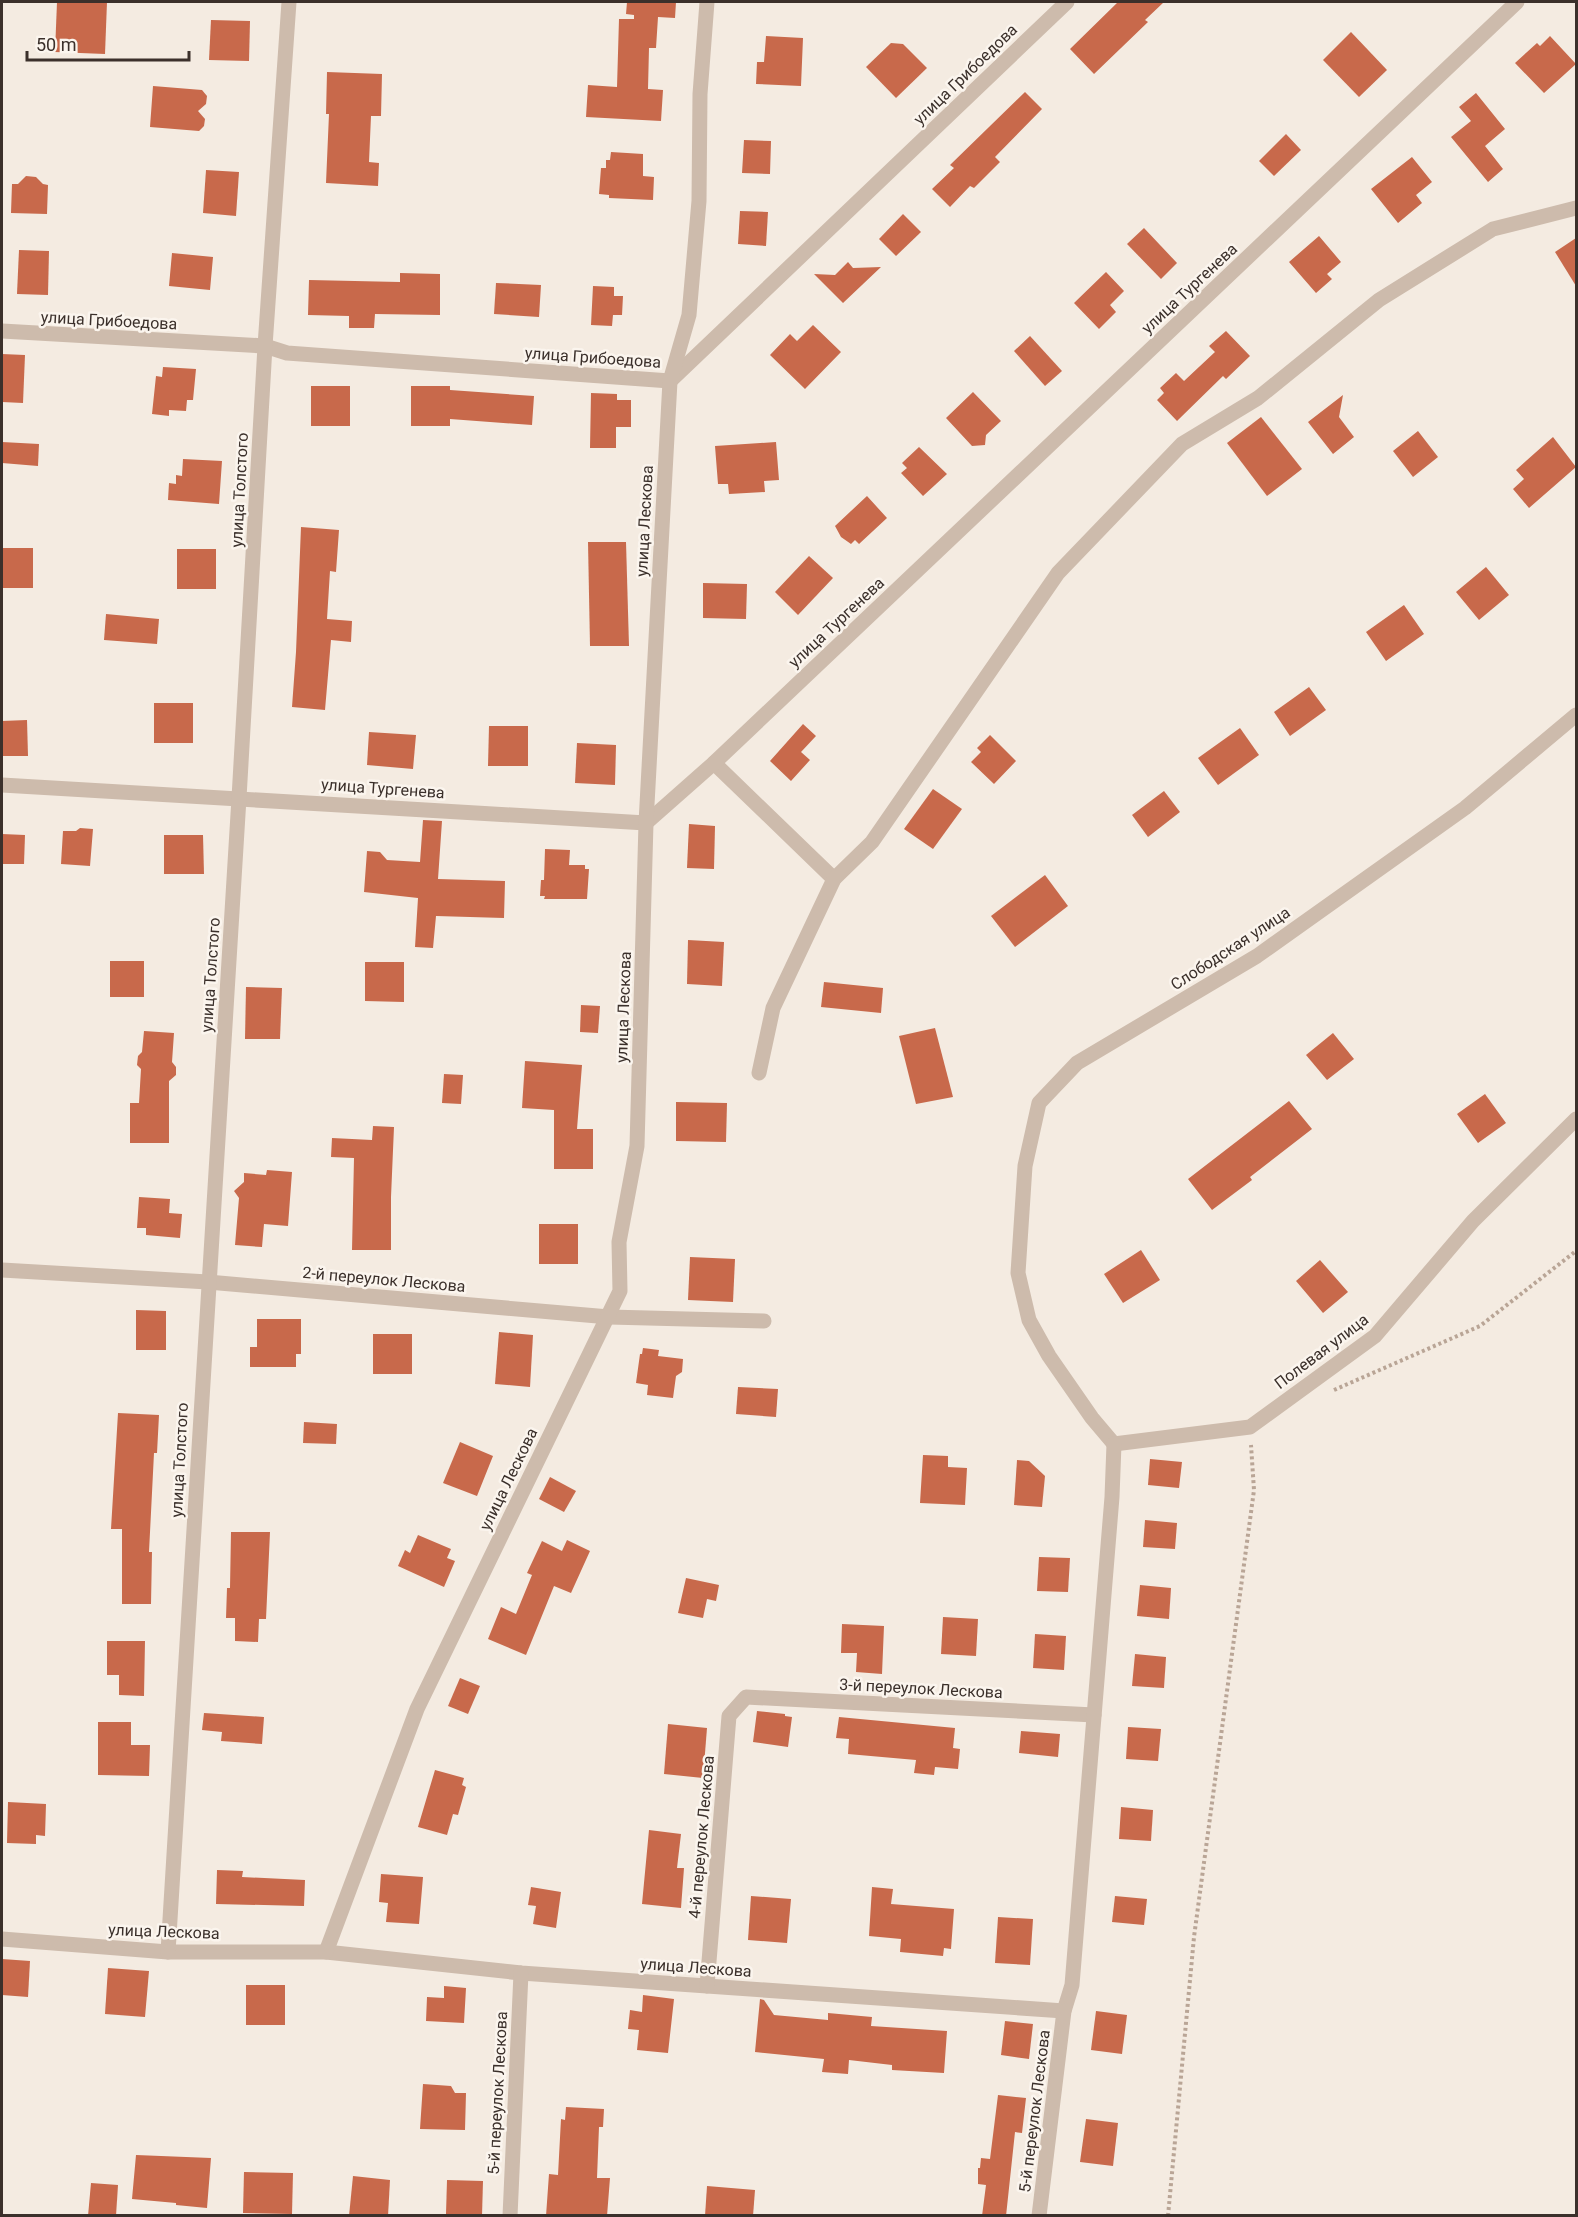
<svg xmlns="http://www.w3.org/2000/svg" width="1578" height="2217" font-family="Roboto,sans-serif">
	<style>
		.building { fill: #c8694b }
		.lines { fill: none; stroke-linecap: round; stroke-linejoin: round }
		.path { stroke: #b9a596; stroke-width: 4; stroke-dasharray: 3 3; stroke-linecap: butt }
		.street { stroke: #cdbbac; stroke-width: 15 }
		.labels { text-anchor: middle; stroke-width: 5; stroke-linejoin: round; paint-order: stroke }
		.street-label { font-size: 16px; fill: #3b302b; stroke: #fbf5ee }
	</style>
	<rect width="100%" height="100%" fill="#f4ebe1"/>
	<g class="building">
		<polygon points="57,2 107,2 105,54 55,52"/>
		<polygon points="627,2 676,2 675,18 658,17 656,48 649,48 648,89 663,90 661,121 586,117 588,85 617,87 619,19 634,19 634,15 626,14"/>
		<polygon points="1118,2 1164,2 1145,20 1148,22 1094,74 1070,49"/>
		<polygon points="211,20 250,21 249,61 209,60"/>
		<polygon points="1351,32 1387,70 1359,97 1323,60"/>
		<polygon points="766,36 803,38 801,86 756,84 757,62 764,62"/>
		<polygon points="1550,36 1576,64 1544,93 1515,63 1537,43 1540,46"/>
		<polygon points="891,43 903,44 927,68 896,98 866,67"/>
		<polygon points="327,72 382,74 381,116 371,116 369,162 379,163 378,186 326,183 329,114 326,114"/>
		<polygon points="153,86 202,90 207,96 206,104 198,111 205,119 204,126 199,131 150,127"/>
		<polygon points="1025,92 1042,109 995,157 1000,162 974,188 970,186 950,207 932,189 954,168 950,165"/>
		<polygon points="1476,93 1505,129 1485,146 1503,169 1488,182 1451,137 1471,121 1459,107"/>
		<polygon points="1286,134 1301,150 1274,176 1259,161"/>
		<polygon points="744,140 771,141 770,174 742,173"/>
		<polygon points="611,152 643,154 643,176 654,177 653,200 609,198 609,195 599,194 601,168 606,168 606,160 610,160"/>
		<polygon points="1412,157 1432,182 1416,195 1422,203 1398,223 1371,189"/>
		<polygon points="206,170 239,172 236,216 203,213"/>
		<polygon points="26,176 36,177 43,184 48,185 47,214 11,213 12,184 18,184"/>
		<polygon points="740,211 768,212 766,246 738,244"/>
		<polygon points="903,214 921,232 896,256 879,239"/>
		<polygon points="1144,228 1177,263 1161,279 1127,244"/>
		<polygon points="1319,236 1341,262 1327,274 1332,279 1316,293 1289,262"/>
		<polygon points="1576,238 1576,286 1555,252"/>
		<polygon points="19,250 49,251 48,295 17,294"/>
		<polygon points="172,253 213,257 210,290 169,286"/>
		<polygon points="848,262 853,268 881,267 843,303 814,274 835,275"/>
		<polygon points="1106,272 1124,291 1110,305 1116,312 1099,329 1074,303"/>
		<polygon points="400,273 440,274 440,315 375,314 374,328 349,328 349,316 308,315 309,280 400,282"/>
		<polygon points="496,283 541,285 539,317 494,314"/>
		<polygon points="593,286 614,287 614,296 623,296 622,315 613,315 612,326 591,325"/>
		<polygon points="813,325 841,352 805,389 770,355 790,334 797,341"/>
		<polygon points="1226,331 1250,356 1226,379 1223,376 1177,421 1157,400 1164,393 1160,388 1176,373 1184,381 1215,352 1209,346"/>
		<polygon points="1030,336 1062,371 1045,386 1014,351"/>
		<polygon points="2,354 25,355 23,403 2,402"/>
		<polygon points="163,367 196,369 193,400 187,400 186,411 169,410 169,416 152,414 156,376 162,377"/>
		<rect x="311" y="386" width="39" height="40"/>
		<polygon points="411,386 450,386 450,390 534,396 532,425 450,419 450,426 411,426"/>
		<polygon points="973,392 1001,421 986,435 985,445 972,446 946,418"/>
		<polygon points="591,393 617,394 617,400 631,400 631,427 616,427 616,448 590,448"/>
		<polygon points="1343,395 1339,417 1354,437 1333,454 1308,422"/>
		<polygon points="1261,417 1302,469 1267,496 1227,443"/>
		<polygon points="1418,431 1438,457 1413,477 1393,451"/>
		<polygon points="1553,437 1576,467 1529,508 1513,489 1524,479 1516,470"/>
		<polygon points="2,442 39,444 38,466 2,463"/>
		<polygon points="776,442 779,480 764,481 765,492 729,494 728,484 718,484 715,446"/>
		<polygon points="919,447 947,474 923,496 901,473 907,468 902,463"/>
		<polygon points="183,459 222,461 219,504 168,500 169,483 176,484 176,475 182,476"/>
		<polygon points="867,496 887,518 859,544 855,540 851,544 841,537 835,526"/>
		<polygon points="301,527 339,530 336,572 330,571 327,619 352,621 351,642 331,640 325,710 292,707 296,652"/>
		<polygon points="588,542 626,542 629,646 590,646"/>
		<rect x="2" y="548" width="31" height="40"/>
		<rect x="177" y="549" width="39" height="40"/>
		<polygon points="809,556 833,578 798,615 775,592"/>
		<polygon points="1486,567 1509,595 1479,620 1456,592"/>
		<polygon points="703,583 747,584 746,619 703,618"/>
		<polygon points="1404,605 1424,634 1386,661 1366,632"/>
		<polygon points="106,614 159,619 157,644 104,640"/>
		<polygon points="1309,687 1326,710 1290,736 1274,712"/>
		<rect x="154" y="703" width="39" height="40"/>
		<polygon points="27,720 28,756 2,756 2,721"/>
		<polygon points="803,724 816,736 801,752 810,760 791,781 770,761"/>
		<polygon points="489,726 528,726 528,766 488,766"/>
		<polygon points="1240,728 1259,755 1218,785 1198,758"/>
		<polygon points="369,732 416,735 413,769 367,765"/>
		<polygon points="990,735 1016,761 994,784 971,762 981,752 977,748"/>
		<polygon points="577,743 616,745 615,785 575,783"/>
		<polygon points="933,789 962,809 933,849 904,829"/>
		<polygon points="1164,791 1180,812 1148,837 1132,815"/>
		<polygon points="423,820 442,821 438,879 505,881 504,918 436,916 433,948 415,947 418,898 364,892 367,851 380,852 387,860 420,862"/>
		<polygon points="689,824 715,826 714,869 687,868"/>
		<polygon points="80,828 93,829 90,866 61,864 63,831 76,831"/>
		<polygon points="2,834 25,835 24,864 2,864"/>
		<polygon points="164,835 203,835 204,874 164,874"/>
		<polygon points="545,849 570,850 569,865 585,865 585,869 589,869 587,899 544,899 545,896 540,896 541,880 544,880"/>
		<polygon points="1045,875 1068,906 1015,947 991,916"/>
		<polygon points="688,940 724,942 722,986 687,984"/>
		<rect x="110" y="961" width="34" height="36"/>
		<polygon points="365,962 404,962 404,1002 365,1001"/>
		<polygon points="824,982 883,988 881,1013 821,1007"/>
		<polygon points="246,987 282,988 280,1039 245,1039"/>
		<polygon points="581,1005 600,1006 598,1033 580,1032"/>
		<polygon points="935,1028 953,1097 916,1104 899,1036"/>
		<polygon points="144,1031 174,1033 172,1062 176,1067 176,1075 169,1081 169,1143 130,1143 130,1103 139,1103 141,1069 137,1065 138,1056 142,1052"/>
		<polygon points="1333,1033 1354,1059 1327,1080 1306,1055"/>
		<polygon points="525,1061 582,1065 577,1129 593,1129 593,1169 554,1169 554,1110 522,1108"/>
		<polygon points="444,1074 463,1075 461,1104 442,1103"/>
		<polygon points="1485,1094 1506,1123 1478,1143 1457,1114"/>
		<polygon points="1289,1101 1312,1129 1250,1177 1252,1180 1212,1210 1188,1179"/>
		<polygon points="676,1102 727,1103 726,1142 676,1141"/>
		<polygon points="373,1126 394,1127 391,1197 391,1250 352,1250 354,1158 331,1157 332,1138 372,1140"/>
		<polygon points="267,1170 292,1172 288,1226 264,1224 262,1247 235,1245 239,1198 234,1191 244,1182 244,1173 266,1175"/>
		<polygon points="139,1197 170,1199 169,1213 182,1214 180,1238 146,1235 146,1228 137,1228"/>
		<rect x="539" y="1224" width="39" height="40"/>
		<polygon points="1141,1250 1160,1280 1123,1303 1104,1274"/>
		<polygon points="690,1257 735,1259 733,1302 688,1300"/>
		<polygon points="1320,1260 1348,1292 1323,1313 1296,1281"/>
		<polygon points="136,1310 166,1311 166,1350 136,1350"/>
		<polygon points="257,1319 301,1319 301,1354 296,1354 296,1367 250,1367 250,1347 257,1347"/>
		<polygon points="499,1332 533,1335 530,1387 495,1384"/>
		<rect x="373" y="1334" width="39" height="40"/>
		<polygon points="643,1348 659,1350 658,1356 683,1359 682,1372 676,1376 673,1398 647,1395 648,1385 636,1383 640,1354 642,1354"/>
		<polygon points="738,1387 778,1389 776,1417 736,1414"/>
		<polygon points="118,1413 159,1415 157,1453 154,1453 149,1552 152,1552 151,1604 122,1604 122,1529 111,1529"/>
		<polygon points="304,1422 337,1424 336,1444 303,1443"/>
		<polygon points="460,1442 493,1456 477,1496 443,1483"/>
		<polygon points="923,1455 948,1456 948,1467 967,1468 965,1505 920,1503"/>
		<polygon points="1150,1459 1182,1462 1179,1488 1148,1485"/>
		<polygon points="1017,1460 1029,1461 1045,1476 1042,1507 1014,1505"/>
		<polygon points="550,1477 576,1491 564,1512 539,1499"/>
		<polygon points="1145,1520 1177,1523 1175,1549 1143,1547"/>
		<polygon points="231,1532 270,1532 266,1619 259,1619 258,1642 235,1641 235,1618 226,1618 227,1588 230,1588"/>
		<polygon points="418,1535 451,1549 447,1558 455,1561 444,1587 398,1566 405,1550 410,1553"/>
		<polygon points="567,1540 590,1551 571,1593 554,1586 526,1655 488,1639 501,1607 516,1614 532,1575 527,1573 542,1541 562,1551"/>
		<polygon points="1039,1557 1070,1558 1068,1592 1037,1591"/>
		<polygon points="686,1578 719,1585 716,1601 707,1599 703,1618 678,1613"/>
		<polygon points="1140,1585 1171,1588 1169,1619 1137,1616"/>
		<polygon points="943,1617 978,1619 976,1656 941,1654"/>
		<polygon points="842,1624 884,1626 882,1674 856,1672 857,1653 841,1653"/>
		<polygon points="1035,1634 1066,1636 1064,1670 1033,1668"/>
		<polygon points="107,1641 145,1641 144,1696 119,1695 119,1675 107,1675"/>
		<polygon points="1135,1654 1166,1657 1164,1688 1132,1686"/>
		<polygon points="460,1678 480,1686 468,1714 448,1706"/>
		<polygon points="757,1711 785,1714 785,1716 792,1717 788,1747 753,1742"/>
		<polygon points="204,1713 264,1717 262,1744 221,1741 222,1732 202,1730"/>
		<polygon points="839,1717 955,1728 953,1748 960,1749 958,1769 935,1767 934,1775 914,1773 916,1760 848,1754 849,1739 836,1738"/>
		<polygon points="98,1722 131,1722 131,1745 150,1745 149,1776 98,1775"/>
		<polygon points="668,1724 707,1728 703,1778 664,1774"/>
		<polygon points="1128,1727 1161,1729 1158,1761 1126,1759"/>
		<polygon points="1021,1731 1060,1734 1058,1757 1019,1753"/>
		<polygon points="435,1770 464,1778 462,1785 466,1787 458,1815 453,1814 447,1835 418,1827"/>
		<polygon points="8,1802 46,1804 45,1836 36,1835 36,1844 7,1843"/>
		<polygon points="1121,1807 1153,1810 1151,1841 1119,1839"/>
		<polygon points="649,1830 681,1834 677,1868 684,1868 681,1908 642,1904"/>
		<polygon points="217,1870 243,1871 242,1877 305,1880 304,1906 216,1904"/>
		<polygon points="381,1874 423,1877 419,1924 386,1922 388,1903 379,1902"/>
		<polygon points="531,1887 561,1892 556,1928 533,1924 536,1906 528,1905"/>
		<polygon points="872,1887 893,1889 891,1904 954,1909 951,1949 944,1948 943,1956 900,1952 901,1939 869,1936"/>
		<polygon points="751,1896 791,1899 787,1943 748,1940"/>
		<polygon points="1115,1896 1147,1899 1144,1925 1112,1922"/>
		<polygon points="998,1917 1033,1919 1030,1965 995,1963"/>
		<polygon points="2,1959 30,1961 28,1997 2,1995"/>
		<polygon points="108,1968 149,1971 145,2017 105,2014"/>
		<rect x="246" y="1985" width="39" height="40"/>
		<polygon points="444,1986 466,1988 464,2023 426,2021 427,1997 444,1998"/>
		<polygon points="643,1995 674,1999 668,2053 637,2050 639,2030 628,2029 630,2010 642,2012"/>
		<polygon points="760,1999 764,2000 774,2015 828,2020 828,2013 872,2017 871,2026 947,2031 944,2073 892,2070 892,2065 849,2060 848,2074 822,2072 824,2059 755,2052"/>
		<polygon points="1096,2011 1127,2015 1122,2054 1091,2050"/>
		<polygon points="1005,2021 1033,2024 1029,2059 1001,2055"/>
		<polygon points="423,2084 451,2086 455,2093 466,2093 465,2130 420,2129"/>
		<polygon points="998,2095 1026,2098 1022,2133 1015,2132 1006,2216 982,2216 986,2185 978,2184 978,2168 980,2168 981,2158 990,2159"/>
		<polygon points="566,2107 604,2109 603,2127 599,2127 597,2178 610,2178 607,2216 546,2216 549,2174 558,2175 561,2119 565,2120"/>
		<polygon points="1086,2119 1118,2123 1113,2166 1080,2162"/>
		<polygon points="136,2155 211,2158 207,2208 176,2205 176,2203 132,2199"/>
		<polygon points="244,2172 293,2173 292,2214 243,2213"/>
		<polygon points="353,2176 390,2180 388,2216 349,2216"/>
		<polygon points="447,2180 483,2181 482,2216 446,2214"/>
		<polygon points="91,2183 118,2185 116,2216 88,2216"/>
		<polygon points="707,2186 755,2190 753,2216 705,2216"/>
	</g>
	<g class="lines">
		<g class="path">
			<polyline points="1334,1390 1480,1326 1576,1251"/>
			<polyline points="1168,2216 1194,1937 1254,1490 1251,1445"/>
		</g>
		<g class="street">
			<polyline points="2,331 265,346 287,353 670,381 1067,2"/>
			<polyline points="714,763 834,879"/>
			<polyline points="2,785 646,823 714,763 1517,2"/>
			<polyline points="759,1073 773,1008 834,879 872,842 1058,573 1182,444 1258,398 1379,300 1493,229 1576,208"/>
			<polyline points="2,1270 208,1282 609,1317 764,1321"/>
			<polyline points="1114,1444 1092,1418 1049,1356 1029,1320 1018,1273 1025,1166 1039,1103 1077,1063 1257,956 1465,808 1576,715"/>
			<polyline points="1114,1444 1250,1427 1375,1336 1473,1221 1576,1119"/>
			<polyline points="2,1939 168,1952 326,1952 521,1973 1064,2011"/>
			<polyline points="168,1952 239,798 265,346 289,2"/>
			<polyline points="326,1952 417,1709 620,1291 619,1242 637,1146 646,823 670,381 689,315 699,201 700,94 707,2"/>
			<polyline points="707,1986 729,1716 746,1697 1094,1715"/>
			<polyline points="510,2216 521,1973"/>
			<polyline points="1039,2216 1064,2011 1072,1985 1112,1497 1114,1444"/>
		</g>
	</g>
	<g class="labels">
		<g class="street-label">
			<text transform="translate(965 74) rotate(-44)" y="6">улица Грибоедова</text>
			<text transform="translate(1189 288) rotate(-43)" y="6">улица Тургенева</text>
			<text transform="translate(109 320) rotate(3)" y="6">улица Грибоедова</text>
			<text transform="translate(593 357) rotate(4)" y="6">улица Грибоедова</text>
			<text transform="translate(239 490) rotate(-87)" y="6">улица Толстого</text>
			<text transform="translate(644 521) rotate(-87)" y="6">улица Лескова</text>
			<text transform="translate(836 622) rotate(-43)" y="6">улица Тургенева</text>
			<text transform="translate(383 788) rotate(4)" y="6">улица Тургенева</text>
			<text transform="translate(1230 948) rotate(-33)" y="6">Слободская улица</text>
			<text transform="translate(210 975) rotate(-86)" y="6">улица Толстого</text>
			<text transform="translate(623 1007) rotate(-88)" y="6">улица Лескова</text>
			<text transform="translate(384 1279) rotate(5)" y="6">2-й переулок Лескова</text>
			<text transform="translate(1321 1351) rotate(-37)" y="6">Полевая улица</text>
			<text transform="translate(179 1460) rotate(-87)" y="6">улица Толстого</text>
			<text transform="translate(508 1479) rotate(-64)" y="6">улица Лескова</text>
			<text transform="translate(921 1688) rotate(3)" y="6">3-й переулок Лескова</text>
			<text transform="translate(701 1837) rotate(-85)" y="6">4-й переулок Лескова</text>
			<text transform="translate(164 1931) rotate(2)" y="6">улица Лескова</text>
			<text transform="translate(696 1967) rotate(4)" y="6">улица Лескова</text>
			<text transform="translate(497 2093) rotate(-87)" y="6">5-й переулок Лескова</text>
			<text transform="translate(1034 2111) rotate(-83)" y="6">5-й переулок Лескова</text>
		</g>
	</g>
	<rect width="1578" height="2217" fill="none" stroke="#3b302b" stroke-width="6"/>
	<path d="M27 51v9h162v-9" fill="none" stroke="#3b302b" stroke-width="3"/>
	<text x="36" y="51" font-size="18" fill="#3b302b" stroke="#fbf5ee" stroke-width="4.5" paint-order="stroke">50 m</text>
</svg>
